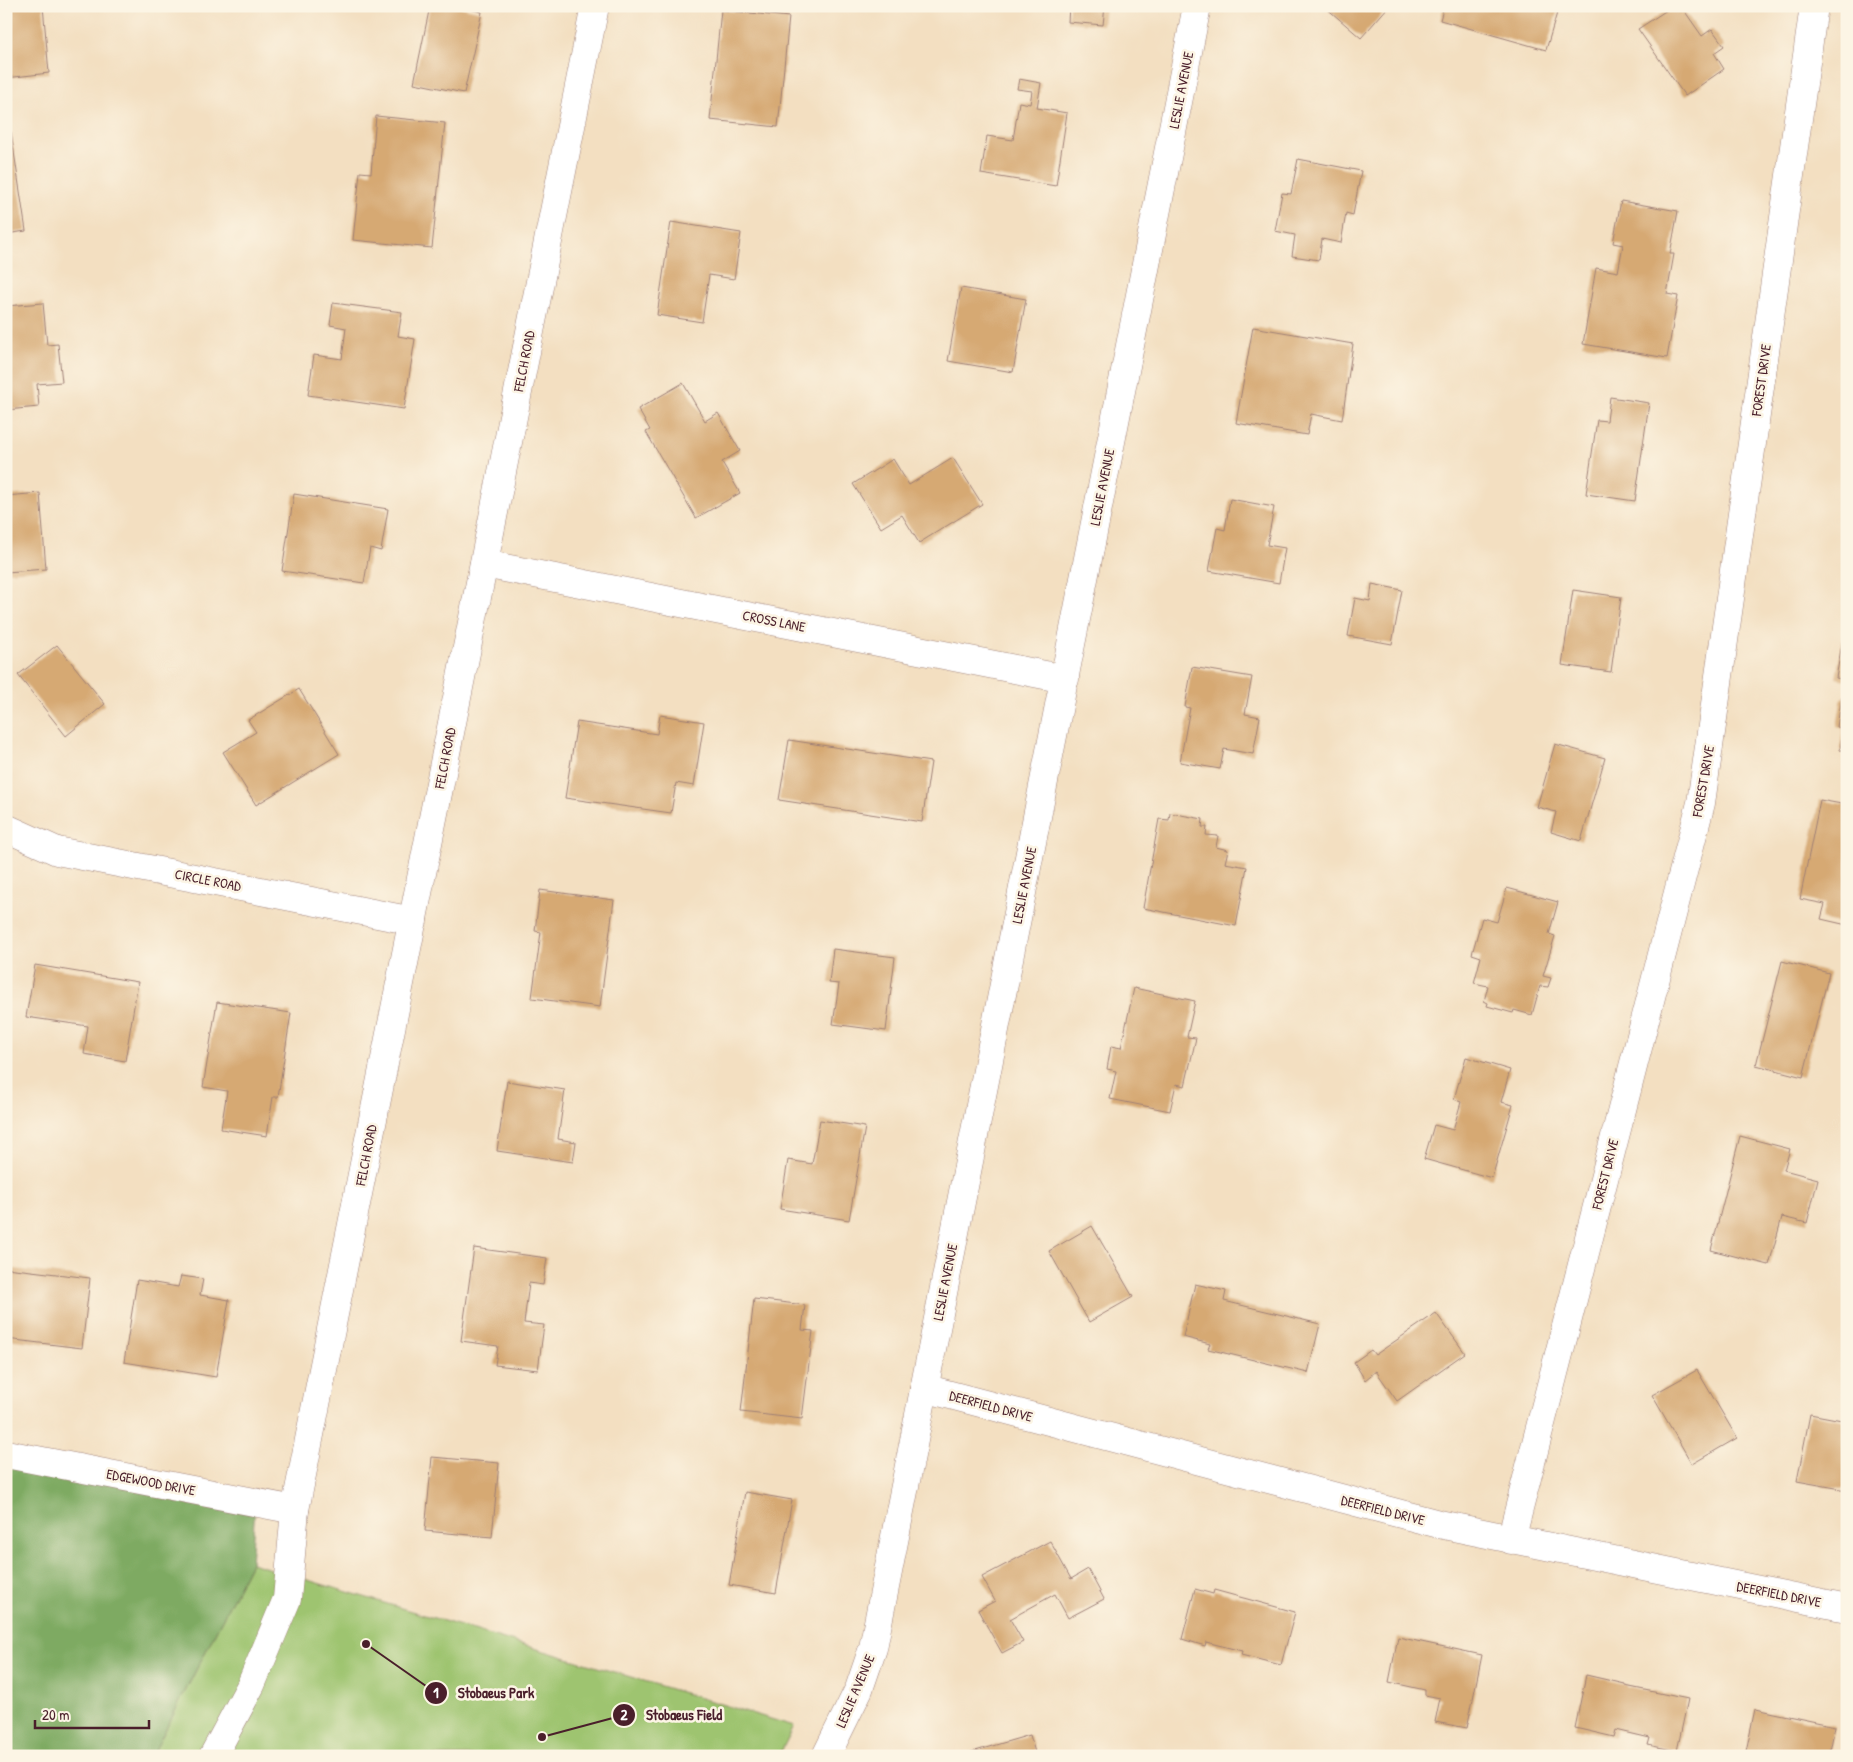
<svg xmlns="http://www.w3.org/2000/svg" width="1853" height="1762" font-family="'Patrick Hand',sans-serif">
	<style>
		.green { fill: #9ec46f; stroke: #74724d }
		.forest { fill: #7eaa62; stroke: #646446 }
		.building { fill: #d6a973 }
		.lines { fill: none; stroke-linecap: round; stroke-linejoin: round }
		.minor-casing { stroke: #9e7f76; stroke-width: 29 }
		.minor { stroke: #fff; stroke-width: 28 }
		.labels { text-anchor: middle; stroke-width: 5; stroke-linejoin: round; paint-order: stroke }
		.street-label { font-size: 14px; fill: #4a1f2b; stroke: #fcf5e5 }
		.leader { fill: none; stroke: #4a1f2b; stroke-width: 2 }
		.callout-dot { fill: #4a1f2b; stroke: #fcf5e5; stroke-width: 2 }
		.mark-label { font-size: 15px; text-anchor: middle; font-weight: bold; fill: #fff }
		.callout-label { font-size: 15px; text-anchor: middle; font-weight: bold; fill: #4a1f2b; stroke: #fcf5e5; stroke-width: 5; stroke-linejoin: round; paint-order: stroke }
	</style>
	<rect width="100%" height="100%" fill="#fcf5e5"/>
	<filter id="ink" filterUnits="userSpaceOnUse"><feTurbulence type="fractalNoise" baseFrequency=".02" numOctaves="2"/><feDisplacementMap in="SourceGraphic" scale="10" xChannelSelector="R" yChannelSelector="G"/><feConvolveMatrix kernelMatrix="1 2 1 2 8 2 1 2 1" color-interpolation-filters="sRGB"/></filter>
	<filter id="wash" filterUnits="userSpaceOnUse"><feTurbulence type="fractalNoise" baseFrequency=".0096" numOctaves="4" result="noise"/><feDisplacementMap in="SourceGraphic" scale="20" xChannelSelector="R" yChannelSelector="G"/><feGaussianBlur stdDeviation="1.12" result="paint"/><feColorMatrix in="noise" values="0 0 0 0 0 0 0 0 0 0 0 0 0 0 0 0 0 1.4 0 .05"/><feComposite in="paint" operator="in"/></filter>
	<g filter="url(#wash)">
		<rect width="100%" height="100%" fill="#f3dfc1"/>
		<polygon class="green" points="251,1563 794,1726 779,1756 152,1756"/>
		<polygon class="forest" points="6,1458 255,1508 251,1563 152,1756 6,1756"/>
		<g id="blocks">
			<g class="building">
				<polygon points="6,6 43,6 49,73 6,78"/>
				<polygon points="430,6 456,6 482,12 464,93 414,83"/>
				<polygon points="1069,6 1105,6 1103,25 1068,22"/>
				<polygon points="1324,6 1389,6 1361,38"/>
				<polygon points="1444,6 1559,6 1546,50 1440,20"/>
				<polygon points="1673,6 1681,6 1702,36 1712,29 1724,46 1714,53 1724,69 1685,96 1638,29"/>
				<polygon points="721,10 789,17 778,127 710,120"/>
				<polygon points="1019,79 1041,83 1037,108 1067,113 1056,186 981,174 987,136 1013,140 1019,102 1030,104 1032,91 1017,89"/>
				<polygon points="376,116 445,123 432,248 353,240 360,172 371,173"/>
				<polygon points="11,132 26,231 6,234 6,133"/>
				<polygon points="1298,159 1361,171 1353,215 1346,213 1341,243 1322,239 1319,260 1292,256 1295,235 1275,231 1282,193 1291,194"/>
				<polygon points="1621,201 1678,211 1670,254 1674,254 1667,294 1678,296 1667,358 1583,344 1596,268 1618,272 1623,245 1613,243"/>
				<polygon points="671,222 741,233 734,279 709,275 702,322 657,315"/>
				<polygon points="961,288 1026,299 1013,372 948,361"/>
				<polygon points="43,303 47,345 58,344 62,382 37,384 39,407 6,410 6,306"/>
				<polygon points="333,303 402,312 398,336 415,339 404,409 308,395 314,355 342,359 346,328 330,325"/>
				<polygon points="1253,327 1353,344 1342,420 1311,414 1307,435 1236,423"/>
				<polygon points="683,383 705,421 718,413 740,451 722,462 740,493 696,518 646,432 650,430 638,409"/>
				<polygon points="1610,397 1649,403 1635,501 1586,494 1597,420 1607,421"/>
				<polygon points="953,458 982,504 919,543 902,515 881,528 853,484 893,459 909,485"/>
				<polygon points="40,493 46,569 6,572 6,496"/>
				<polygon points="294,494 388,509 381,551 370,548 364,583 282,571"/>
				<polygon points="1230,499 1274,507 1267,545 1285,548 1279,583 1209,571 1217,528 1225,530"/>
				<polygon points="1372,584 1402,590 1392,644 1348,636 1355,598 1370,601"/>
				<polygon points="1573,590 1621,597 1611,672 1562,665"/>
				<polygon points="1843,638 1847,639 1847,680 1836,678"/>
				<polygon points="57,645 105,704 66,736 18,675"/>
				<polygon points="1192,667 1252,677 1245,714 1260,717 1253,754 1224,749 1220,769 1180,762 1190,708 1185,707"/>
				<polygon points="299,689 339,754 256,805 223,752 256,732 248,720"/>
				<polygon points="1842,697 1847,698 1847,751 1840,750 1843,728 1837,727"/>
				<polygon points="660,715 704,722 694,786 676,783 671,813 565,798 577,722 657,734"/>
				<polygon points="789,740 931,762 922,822 779,800"/>
				<polygon points="1555,744 1605,758 1581,841 1551,832 1556,812 1537,807"/>
				<polygon points="1820,800 1847,805 1847,925 1821,919 1825,904 1800,899"/>
				<polygon points="1170,813 1203,819 1202,827 1207,827 1206,835 1218,836 1216,847 1228,850 1225,863 1247,867 1236,926 1143,908 1159,819 1169,820"/>
				<polygon points="1507,888 1558,902 1549,934 1555,936 1543,976 1551,978 1548,987 1540,986 1532,1015 1514,1010 1513,1013 1487,1006 1488,1003 1484,1001 1488,986 1474,983 1481,957 1472,954 1482,918 1497,922"/>
				<polygon points="540,890 614,900 600,1007 532,998 541,932 535,931"/>
				<polygon points="833,949 895,957 886,1031 833,1024 839,984 829,983"/>
				<polygon points="1782,961 1829,973 1803,1077 1756,1065"/>
				<polygon points="35,965 138,982 125,1061 84,1054 88,1026 26,1017"/>
				<polygon points="1134,988 1195,1001 1187,1037 1196,1038 1185,1086 1176,1084 1170,1111 1110,1099 1116,1071 1107,1069 1111,1046 1121,1048"/>
				<polygon points="217,1002 291,1013 278,1097 273,1097 267,1136 221,1129 227,1091 203,1087"/>
				<polygon points="1466,1057 1510,1070 1501,1102 1513,1105 1492,1178 1424,1159 1434,1125 1453,1130 1461,1102 1454,1099"/>
				<polygon points="507,1081 565,1090 558,1139 576,1142 573,1162 497,1151"/>
				<polygon points="820,1120 865,1127 849,1220 780,1209 788,1160 812,1164"/>
				<polygon points="1740,1136 1790,1149 1784,1170 1818,1179 1807,1223 1782,1217 1769,1265 1711,1250"/>
				<polygon points="1092,1226 1133,1297 1089,1322 1049,1251"/>
				<polygon points="474,1248 547,1258 543,1285 529,1283 524,1323 544,1325 538,1370 495,1365 498,1346 461,1341"/>
				<polygon points="6,1268 90,1278 82,1348 6,1339"/>
				<polygon points="181,1276 203,1279 200,1295 229,1300 216,1377 124,1362 137,1280 178,1287"/>
				<polygon points="1195,1284 1226,1291 1224,1301 1320,1324 1308,1373 1208,1349 1210,1344 1183,1337"/>
				<polygon points="754,1299 805,1305 802,1330 813,1331 802,1419 741,1412"/>
				<polygon points="1436,1313 1465,1353 1397,1401 1376,1371 1365,1380 1354,1362 1371,1350 1375,1355"/>
				<polygon points="1697,1370 1737,1438 1692,1464 1652,1395"/>
				<polygon points="1810,1414 1847,1421 1847,1490 1797,1481"/>
				<polygon points="432,1457 499,1463 492,1537 425,1531"/>
				<polygon points="745,1492 792,1500 776,1593 729,1585"/>
				<polygon points="1050,1541 1071,1579 1088,1569 1104,1599 1068,1618 1055,1594 1010,1619 1023,1642 1002,1653 978,1610 995,1601 982,1577"/>
				<polygon points="1195,1589 1213,1594 1214,1590 1295,1612 1281,1665 1241,1655 1242,1651 1206,1642 1205,1646 1182,1639"/>
				<polygon points="1398,1637 1482,1655 1467,1728 1435,1722 1440,1698 1425,1695 1425,1690 1389,1682"/>
				<polygon points="1586,1675 1625,1684 1625,1686 1688,1699 1677,1751 1648,1745 1650,1738 1616,1730 1614,1737 1575,1728"/>
				<polygon points="1755,1709 1835,1726 1829,1756 1745,1756"/>
				<polygon points="1030,1735 1036,1756 965,1756 965,1754"/>
			</g>
		</g>
	</g>
	<g filter="url(#ink)">
		<use href="#blocks" fill-opacity="0" stroke="#9e7f76" stroke-width="1"/>
		<g class="lines">
			<defs>
				<g id="minor">
					<polyline points="484,564 1065,679"/>
					<polyline points="6,828 57,851 413,921"/>
					<polyline points="924,1388 1439,1524 1847,1608"/>
					<polyline points="6,1454 295,1510"/>
					<polyline points="1511,1540 1701,803 1814,6"/>
					<polyline points="213,1756 251,1685 287,1599 295,1510 595,6"/>
					<polyline points="826,1756 859,1689 873,1648 1197,6"/>
				</g>
			</defs>
			<use href="#minor" class="minor-casing"/>
			<use href="#minor" class="minor"/>
		</g>
	</g>
	<g class="labels">
		<g class="street-label">
			<text transform="translate(1181 90) rotate(-79)" y="5">LESLIE AVENUE</text>
			<text transform="translate(524 361) rotate(-79)" y="5">FELCH ROAD</text>
			<text transform="translate(1761 380) rotate(-82)" y="5">FOREST DRIVE</text>
			<text transform="translate(1102 487) rotate(-79)" y="5">LESLIE AVENUE</text>
			<text transform="translate(774 621) rotate(11)" y="5">CROSS LANE</text>
			<text transform="translate(445 758) rotate(-79)" y="5">FELCH ROAD</text>
			<text transform="translate(1703 781) rotate(-80)" y="5">FOREST DRIVE</text>
			<text transform="translate(208 880) rotate(11)" y="5">CIRCLE ROAD</text>
			<text transform="translate(1024 885) rotate(-79)" y="5">LESLIE AVENUE</text>
			<text transform="translate(366 1155) rotate(-79)" y="5">FELCH ROAD</text>
			<text transform="translate(1605 1174) rotate(-76)" y="5">FOREST DRIVE</text>
			<text transform="translate(945 1282) rotate(-79)" y="5">LESLIE AVENUE</text>
			<text transform="translate(991 1406) rotate(15)" y="5">DEERFIELD DRIVE</text>
			<text transform="translate(151 1482) rotate(11)" y="5">EDGEWOOD DRIVE</text>
			<text transform="translate(1383 1510) rotate(14)" y="5">DEERFIELD DRIVE</text>
			<text transform="translate(1779 1594) rotate(11)" y="5">DEERFIELD DRIVE</text>
			<text transform="translate(855 1691) rotate(-67)" y="5">LESLIE AVENUE</text>
		</g>
	</g>
	<path class="leader" d="M366 1644L436 1693M542 1737L624 1715"/>
	<g class="callout-dot">
		<circle cx="366" cy="1644" r="5"/>
		<circle cx="542" cy="1737" r="5"/>
		<circle cx="436" cy="1693" r="12"/>
		<circle cx="624" cy="1715" r="12"/>
	</g>
	<g class="mark-label">
		<text x="436" y="1698">1</text>
		<text x="624" y="1720">2</text>
	</g>
	<g class="callout-label">
		<text x="496" y="1698">Stobaeus Park</text>
		<text x="684" y="1720">Stobaeus Field</text>
	</g>
	<rect width="1853" height="1762" fill="none" stroke="#fcf5e5" stroke-width="25"/>
	<path d="M35 1720v8h114v-8" fill="none" stroke="#4a1f2b" stroke-width="2.5"/>
	<text x="42" y="1720" font-size="15" fill="#4a1f2b" stroke="#fcf5e5" stroke-width="4" paint-order="stroke">20 m</text>
</svg>
